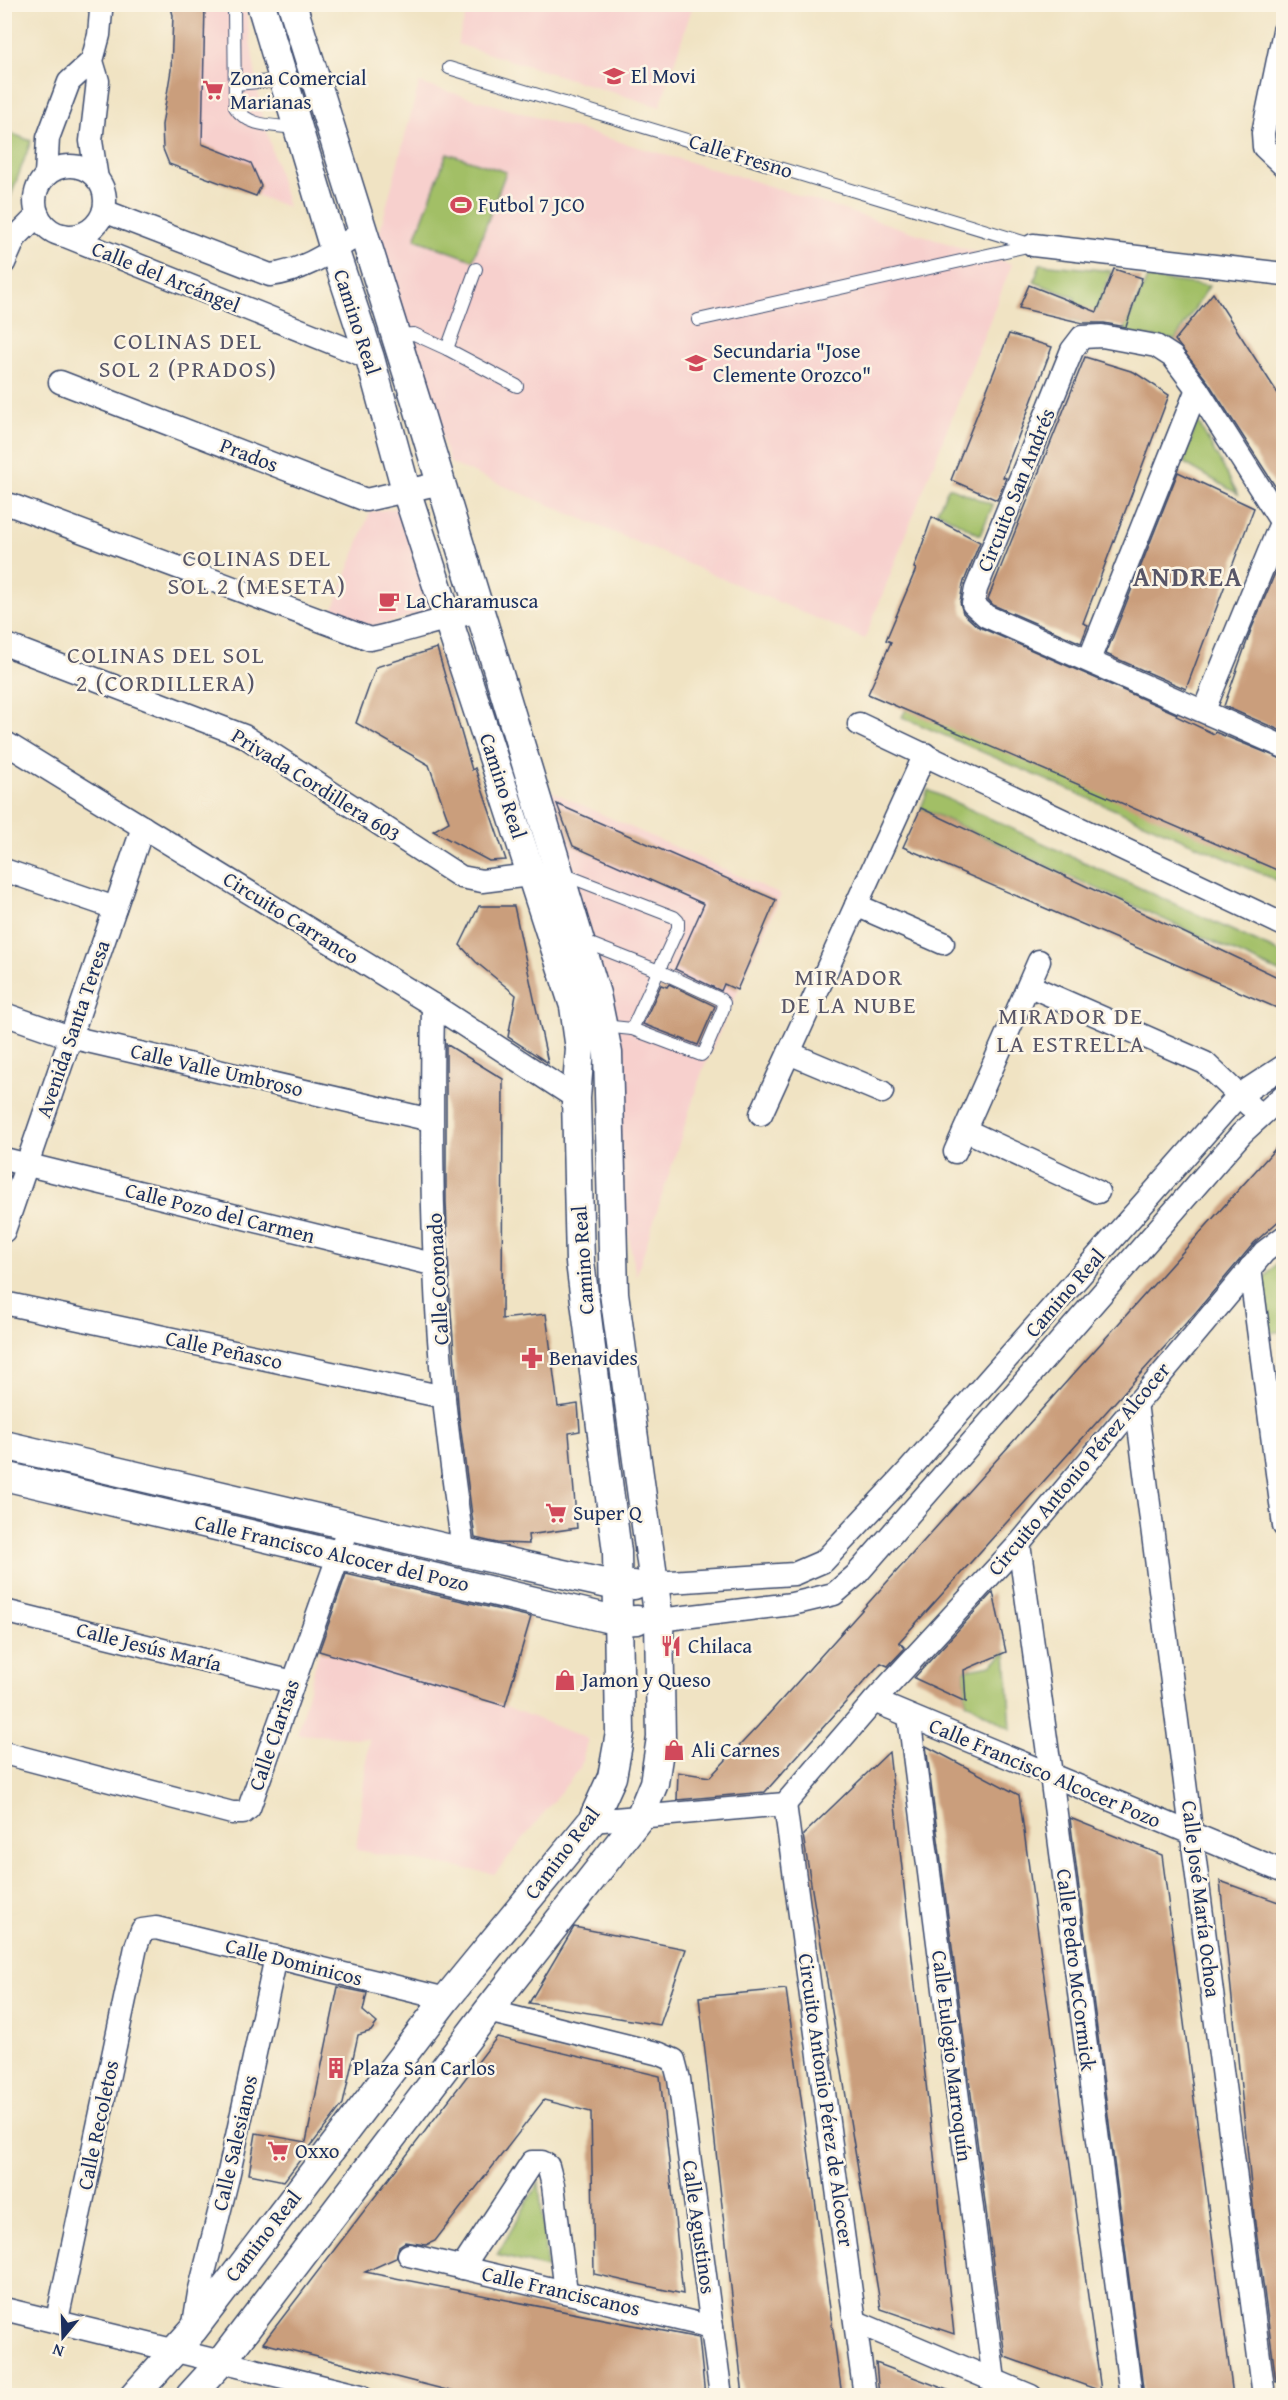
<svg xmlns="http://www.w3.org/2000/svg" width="1288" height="2400" font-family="'Gentium Book Plus',serif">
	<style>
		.built { fill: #f7d0cd }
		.green { fill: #a2bf66; stroke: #5e7762; stroke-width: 1.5 }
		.building { fill: #ca9e7c }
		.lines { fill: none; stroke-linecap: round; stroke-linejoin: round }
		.service-casing { stroke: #3b4a6d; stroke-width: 14 }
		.minor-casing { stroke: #3b4a6d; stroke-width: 25 }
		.tertiary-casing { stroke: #3b4a6d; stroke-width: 31 }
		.service { stroke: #fff; stroke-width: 12 }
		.minor { stroke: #fff; stroke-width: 22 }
		.tertiary { stroke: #fff; stroke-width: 28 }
		.labels { text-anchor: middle; stroke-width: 5; stroke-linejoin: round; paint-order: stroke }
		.poi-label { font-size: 21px; fill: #1b2f5e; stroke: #fcf5e5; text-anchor: start }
		.street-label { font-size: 21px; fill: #1b2f5e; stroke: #fcf5e5 }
		.quarter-label { font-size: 24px; letter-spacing: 1.5px; fill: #585668; stroke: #fcf5e5 }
		.district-label { font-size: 27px; font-weight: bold; letter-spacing: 1.5px; fill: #585668; stroke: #fcf5e5 }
	</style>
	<rect width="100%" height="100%" fill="#fcf5e5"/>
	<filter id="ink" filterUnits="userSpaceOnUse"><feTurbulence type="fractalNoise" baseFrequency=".0167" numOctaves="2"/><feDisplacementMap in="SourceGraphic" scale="12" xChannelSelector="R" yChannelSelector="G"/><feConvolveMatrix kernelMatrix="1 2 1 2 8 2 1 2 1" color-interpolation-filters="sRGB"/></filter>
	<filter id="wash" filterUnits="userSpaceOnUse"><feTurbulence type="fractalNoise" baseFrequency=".008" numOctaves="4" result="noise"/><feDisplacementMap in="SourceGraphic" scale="24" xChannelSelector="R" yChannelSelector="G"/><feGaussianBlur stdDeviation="1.35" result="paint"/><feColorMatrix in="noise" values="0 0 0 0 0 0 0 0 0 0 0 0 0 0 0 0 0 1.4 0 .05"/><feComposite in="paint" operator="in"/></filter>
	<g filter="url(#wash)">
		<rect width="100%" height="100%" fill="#f0e3c3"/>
		<g class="built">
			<polygon points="170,5 245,5 261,111 288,207 169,164 163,149 162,125 171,70 173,15"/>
			<polygon points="469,5 469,4 693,5 660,107 457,44"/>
			<polygon points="419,83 744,178 1012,264 865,639 450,463 378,238"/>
			<polygon points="402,507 435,610 371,627 332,613 370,512"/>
			<polygon points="546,789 781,895 703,1069 636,1276"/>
			<polygon points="319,1651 505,1706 588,1739 580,1768 495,1874 356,1850 369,1739 297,1734"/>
		</g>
		<g class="green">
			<polygon points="5,131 31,141 5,212"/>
			<polygon points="447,153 506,172 473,260 415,239"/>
			<polygon points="1040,264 1111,271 1091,325 1070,320 1075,298 1034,282"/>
			<polygon points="1147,278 1209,286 1175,340 1123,333"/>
			<polygon points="1197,420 1238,494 1184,463"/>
			<polygon points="949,487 993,505 980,535 937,511"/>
			<polygon points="909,704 1283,871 1283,883 902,717"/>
			<polygon points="928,790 1283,954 1283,974 921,808"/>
			<polygon points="1283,1256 1283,1331 1269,1333 1259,1284"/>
			<polygon points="1006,1652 1011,1729 966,1702 964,1670 991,1665"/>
			<polygon points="539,2182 547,2268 497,2255"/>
		</g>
		<g id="blocks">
			<g class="building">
				<polygon points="170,4 205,4 202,144 251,163 261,186 256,196 169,164 163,149 162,125 171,70 173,15"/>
				<polygon points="1114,269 1142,278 1126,327 1104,323 1083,323 1019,308 1029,285 1097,312"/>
				<polygon points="1213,293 1284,403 1284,500 1208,382 1175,340"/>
				<polygon points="1009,334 1052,347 1003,477 1006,478 997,500 951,480"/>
				<polygon points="1085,357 1134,372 1169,395 1083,623 1088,625 1081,643 993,605 988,599"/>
				<polygon points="1178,472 1254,508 1186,689 1106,654"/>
				<polygon points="932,517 980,542 963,584 960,602 963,613 977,626 1177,714 1176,716 1214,734 1215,732 1284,760 1284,873 868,694 891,642 886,640 916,569 914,568"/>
				<polygon points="1284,552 1284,732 1224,706 1251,630"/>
				<polygon points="437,648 472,770 475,768 506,860 489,861 433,831 449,822 429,765 356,723 376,667"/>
				<polygon points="557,804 776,900 737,990 724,984 721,991 675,969 704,904 573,846"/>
				<polygon points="921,808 1284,980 1284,1011 903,847"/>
				<polygon points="479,906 514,906 548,1063 508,1037 516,995 476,962 460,945"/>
				<polygon points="669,984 715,1006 698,1045 643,1024 661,985 667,987"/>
				<polygon points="446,1044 503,1079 502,1319 546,1314 558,1407 578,1404 580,1431 569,1433 577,1528 528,1535 529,1544 497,1543 475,1538 459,1416 450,1300 446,1202"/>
				<polygon points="1284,1139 1284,1216 1254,1243 1196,1312 899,1642 905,1648 888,1666 881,1663 765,1792 677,1800 678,1772 710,1777 758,1726"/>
				<polygon points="346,1574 531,1617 505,1706 319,1651"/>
				<polygon points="993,1592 1006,1652 964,1670 966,1702 914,1678"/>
				<polygon points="926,1746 1019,1795 1101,2391 1005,2357"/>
				<polygon points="889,1752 954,2334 881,2309 803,1835"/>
				<polygon points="1070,1818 1162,1855 1233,2396 1144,2396"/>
				<polygon points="1220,1881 1284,1904 1284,2380 1276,2381 1254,2215"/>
				<polygon points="574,1927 686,1949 660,2025 529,2003"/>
				<polygon points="338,1987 367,1993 363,2011 377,2023 371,2031 358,2035 343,2104 284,2181 249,2174 256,2133 306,2142"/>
				<polygon points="786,1989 842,2396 743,2396 699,1997"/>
				<polygon points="497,2037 660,2076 683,2294 594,2274 591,2112 544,2100 435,2241 426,2245 405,2242 399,2246 396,2258 365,2272 699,2338 705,2396 470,2396 263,2343"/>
				<polygon points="876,2363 958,2394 958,2396 879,2396"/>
			</g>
		</g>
	</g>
	<g filter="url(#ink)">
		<use href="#blocks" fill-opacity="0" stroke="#3b4a6d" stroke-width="1.5"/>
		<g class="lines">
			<defs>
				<g id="service">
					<path d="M 234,9 L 235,107 C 248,128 275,125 297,128"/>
					<polyline points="449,68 1033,245"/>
					<polyline points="235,84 283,80"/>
					<polyline points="698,320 1032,245"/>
					<polyline points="395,335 414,334 447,349 476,269"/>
					<polyline points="447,349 517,386"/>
					<polyline points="560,873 674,917 678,921 678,928 632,1029 603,1026"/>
					<polyline points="583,941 659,971 720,999 724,1003 723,1009 705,1051 701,1055 632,1029"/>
				</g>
				<g id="minor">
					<polyline points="1284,31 1263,133 1264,147 1284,166"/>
					<circle cx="70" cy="201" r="35"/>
					<polyline points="46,175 48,138 69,82 92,61"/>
					<polyline points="97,179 91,141 98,81 92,61 99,35 101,11 98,4"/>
					<path d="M 104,211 L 270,275 C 303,272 335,249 363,232"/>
					<polyline points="63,235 370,358"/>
					<polyline points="1033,245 1284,274"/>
					<polyline points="4,263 15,238 38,215"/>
					<polyline points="60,382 366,500 441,483"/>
					<path d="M 11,505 L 370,639 C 407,631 443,618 481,611"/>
					<polyline points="1284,526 1197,389 1173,357 1156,346 1102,336 1082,337 1072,350 976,589 973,604 986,616 1284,747"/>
					<polyline points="4,644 244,736 461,877 482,881 546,873"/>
					<polyline points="1089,660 1197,389"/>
					<polyline points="1204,710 1281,523"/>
					<polyline points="859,724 1284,925"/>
					<polyline points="4,742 433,1005 576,1098"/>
					<polyline points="4,870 115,908"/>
					<polyline points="856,905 943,943"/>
					<polyline points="1030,986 1205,1063 1250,1106"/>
					<path d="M 433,1005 C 431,1135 431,1269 444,1398 C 449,1450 457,1501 463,1552"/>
					<polyline points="4,1014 70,1037 431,1120"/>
					<polyline points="789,1053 882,1092"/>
					<polyline points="761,1114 925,754"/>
					<polyline points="965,1130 1098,1192"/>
					<polyline points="955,1152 1039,961"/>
					<polyline points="4,1159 436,1265"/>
					<polyline points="4,1231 143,827"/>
					<polyline points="1250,1268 1284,1526"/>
					<polyline points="4,1303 444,1397"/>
					<polyline points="1136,1403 1264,2396"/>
					<polyline points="1019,1544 1051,1775 1131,2396"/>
					<polyline points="654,1583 794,1574 824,1561 909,1470 1238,1096 1284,1066"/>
					<polyline points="4,1611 293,1682"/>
					<polyline points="659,1620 792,1604 834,1594 856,1575 1242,1133 1284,1095"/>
					<polyline points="874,1701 1284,1872"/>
					<polyline points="909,1716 996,2396"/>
					<polyline points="4,1753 232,1813 243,1813 249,1808 344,1540"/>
					<polyline points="785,1804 865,2396"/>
					<polyline points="592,1821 785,1804 874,1701 1019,1544 1264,1252 1284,1237"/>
					<polyline points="488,2011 660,2054 674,2060 679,2079 721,2396"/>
					<polyline points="409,2255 712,2327"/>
					<polyline points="462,2268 532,2162 542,2162 548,2166 553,2185 566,2292"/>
					<polyline points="4,2309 361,2396"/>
					<polyline points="57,2320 136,1947 142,1930 156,1928 446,1999"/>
					<polyline points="856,2322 1031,2396"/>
					<polyline points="193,2330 199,2293 228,2177 276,1957"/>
				</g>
				<g id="tertiary">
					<polyline points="4,1445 463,1552 617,1586 634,1585"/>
					<polyline points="4,1476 619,1621 637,1620"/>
					<polyline points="134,2396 193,2330 446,1999 592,1821 612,1777 620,1733 617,1552 580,1262 576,1098 580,1049 574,1006 406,490 370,358 334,249 261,4"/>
					<polyline points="190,2396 221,2362 488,2011 640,1817 654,1783 661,1738 659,1620 614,1293 608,1053 596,994 417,404 292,4"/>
				</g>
			</defs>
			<use href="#service" class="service-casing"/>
			<use href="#minor" class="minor-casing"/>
			<use href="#tertiary" class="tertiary-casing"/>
			<use href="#service" class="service"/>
			<use href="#minor" class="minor"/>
			<use href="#tertiary" class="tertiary"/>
		</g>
	</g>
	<defs>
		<symbol id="school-bare" viewBox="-9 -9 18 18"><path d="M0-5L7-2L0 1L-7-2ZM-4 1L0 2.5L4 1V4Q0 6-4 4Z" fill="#d1495b" stroke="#fcf5e5" stroke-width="2.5" paint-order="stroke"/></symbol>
		<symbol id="supermarket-bare" viewBox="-9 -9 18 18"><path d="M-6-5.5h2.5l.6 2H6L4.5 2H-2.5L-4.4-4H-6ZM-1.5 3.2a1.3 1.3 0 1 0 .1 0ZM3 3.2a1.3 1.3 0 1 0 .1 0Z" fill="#d1495b" stroke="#fcf5e5" stroke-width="2.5" paint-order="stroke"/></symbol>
		<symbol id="stadium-bare" viewBox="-9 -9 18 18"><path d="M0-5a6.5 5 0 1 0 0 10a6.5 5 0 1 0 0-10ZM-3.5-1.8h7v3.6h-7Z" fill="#d1495b" stroke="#fcf5e5" stroke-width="2.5" paint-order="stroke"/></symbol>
		<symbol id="cafe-bare" viewBox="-9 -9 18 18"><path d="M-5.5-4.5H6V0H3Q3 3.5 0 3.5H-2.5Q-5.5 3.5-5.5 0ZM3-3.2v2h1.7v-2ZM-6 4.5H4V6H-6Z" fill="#d1495b" stroke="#fcf5e5" stroke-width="2.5" paint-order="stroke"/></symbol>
		<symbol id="pharmacy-bare" viewBox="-9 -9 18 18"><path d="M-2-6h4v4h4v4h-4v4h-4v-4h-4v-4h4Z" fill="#d1495b" stroke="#fcf5e5" stroke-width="2.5" paint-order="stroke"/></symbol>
		<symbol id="restaurant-bare" viewBox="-9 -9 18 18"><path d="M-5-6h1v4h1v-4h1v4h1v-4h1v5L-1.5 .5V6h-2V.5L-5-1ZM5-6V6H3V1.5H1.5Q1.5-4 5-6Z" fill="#d1495b" stroke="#fcf5e5" stroke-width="2.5" paint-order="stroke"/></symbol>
		<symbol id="shop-bare" viewBox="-9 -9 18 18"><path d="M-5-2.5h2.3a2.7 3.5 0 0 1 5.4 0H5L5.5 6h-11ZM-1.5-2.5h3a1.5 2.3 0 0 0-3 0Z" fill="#d1495b" stroke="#fcf5e5" stroke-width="2.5" paint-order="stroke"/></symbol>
		<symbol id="building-bare" viewBox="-9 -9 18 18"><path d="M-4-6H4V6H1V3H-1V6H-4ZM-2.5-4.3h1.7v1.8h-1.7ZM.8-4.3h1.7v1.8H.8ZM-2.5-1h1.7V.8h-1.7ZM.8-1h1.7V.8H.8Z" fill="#d1495b" stroke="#fcf5e5" stroke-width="2.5" paint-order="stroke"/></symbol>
	</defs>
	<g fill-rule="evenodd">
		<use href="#school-bare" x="599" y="61" width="30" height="30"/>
		<use href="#supermarket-bare" x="198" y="75" width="30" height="30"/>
		<use href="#stadium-bare" x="446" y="190" width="30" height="30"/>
		<use href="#school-bare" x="681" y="348" width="30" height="30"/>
		<use href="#cafe-bare" x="374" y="586" width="30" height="30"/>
		<use href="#pharmacy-bare" x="517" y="1343" width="30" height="30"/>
		<use href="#supermarket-bare" x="541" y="1498" width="30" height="30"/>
		<use href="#restaurant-bare" x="656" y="1631" width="30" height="30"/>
		<use href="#shop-bare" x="550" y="1665" width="30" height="30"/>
		<use href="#shop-bare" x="659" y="1735" width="30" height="30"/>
		<use href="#building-bare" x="321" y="2053" width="30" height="30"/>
		<use href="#supermarket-bare" x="263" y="2136" width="30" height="30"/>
	</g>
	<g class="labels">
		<g class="poi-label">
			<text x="631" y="83">El Movi</text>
			<text x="230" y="85">Zona Comercial<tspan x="230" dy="24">Marianas</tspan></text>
			<text x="478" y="212">Futbol 7 JCO</text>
			<text x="713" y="358">Secundaria "Jose<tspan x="713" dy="24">Clemente Orozco"</tspan></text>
			<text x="406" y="608">La Charamusca</text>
			<text x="549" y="1365">Benavides</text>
			<text x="573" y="1520">Super Q</text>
			<text x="688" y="1653">Chilaca</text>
			<text x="582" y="1687">Jamon y Queso</text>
			<text x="691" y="1757">Ali Carnes</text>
			<text x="353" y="2075">Plaza San Carlos</text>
			<text x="295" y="2158">Oxxo</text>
		</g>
		<g class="street-label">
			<text transform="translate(741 156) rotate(17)" y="7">Calle Fresno</text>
			<text transform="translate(166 277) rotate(22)" y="7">Calle del Arcángel</text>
			<text transform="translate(357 322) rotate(72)" y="7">Camino Real</text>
			<text transform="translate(249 455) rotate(21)" y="7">Prados</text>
			<text transform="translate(1016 490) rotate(-68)" y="7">Circuito San Andrés</text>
			<text transform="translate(316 785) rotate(32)" y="7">Privada Cordillera 603</text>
			<text transform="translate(503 786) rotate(72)" y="7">Camino Real</text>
			<text transform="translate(291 918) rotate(32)" y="7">Circuito Carranco</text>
			<text transform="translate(73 1029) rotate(-71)" y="7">Avenida Santa Teresa</text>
			<text transform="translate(217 1070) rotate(13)" y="7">Calle Valle Umbroso</text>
			<text transform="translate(220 1213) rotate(14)" y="7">Calle Pozo del Carmen</text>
			<text transform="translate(583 1260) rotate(-94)" y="7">Camino Real</text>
			<text transform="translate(438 1279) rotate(-93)" y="7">Calle Coronado</text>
			<text transform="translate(1065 1293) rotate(-49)" y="7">Camino Real</text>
			<text transform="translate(224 1350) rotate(12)" y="7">Calle Peñasco</text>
			<text transform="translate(1079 1469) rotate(-50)" y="7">Circuito Antonio Pérez Alcocer</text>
			<text transform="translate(332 1553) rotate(13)" y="7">Calle Francisco Alcocer del Pozo</text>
			<text transform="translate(149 1647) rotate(14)" y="7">Calle Jesús María</text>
			<text transform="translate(274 1735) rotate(-71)" y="7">Calle Clarisas</text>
			<text transform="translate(1045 1773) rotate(23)" y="7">Calle Francisco Alcocer Pozo</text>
			<text transform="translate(562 1853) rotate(-53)" y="7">Camino Real</text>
			<text transform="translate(1201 1899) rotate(83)" y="7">Calle José María Ochoa</text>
			<text transform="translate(294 1962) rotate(14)" y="7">Calle Dominicos</text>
			<text transform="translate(1076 1970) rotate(83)" y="7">Calle Pedro McCormick</text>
			<text transform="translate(952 2056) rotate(83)" y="7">Calle Eulogio Marroquín</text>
			<text transform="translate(826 2100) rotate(82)" y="7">Circuito Antonio Pérez de Alcocer</text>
			<text transform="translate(98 2125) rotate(-78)" y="7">Calle Recoletos</text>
			<text transform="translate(235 2143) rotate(-77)" y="7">Calle Salesianos</text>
			<text transform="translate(699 2227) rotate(82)" y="7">Calle Agustinos</text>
			<text transform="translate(263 2236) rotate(-52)" y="7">Camino Real</text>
			<text transform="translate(561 2291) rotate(13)" y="7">Calle Franciscanos</text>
		</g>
		<g class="quarter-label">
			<text x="188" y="349">COLINAS DEL<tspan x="188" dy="28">SOL 2 (PRADOS)</tspan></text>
			<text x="257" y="566">COLINAS DEL<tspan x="257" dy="28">SOL 2 (MESETA)</tspan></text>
			<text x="166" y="663">COLINAS DEL SOL<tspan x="166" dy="28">2 (CORDILLERA)</tspan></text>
			<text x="849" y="985">MIRADOR<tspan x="849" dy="28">DE LA NUBE</tspan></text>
			<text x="1071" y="1024">MIRADOR DE<tspan x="1071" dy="28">LA ESTRELLA</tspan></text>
		</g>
		<g class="district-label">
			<text x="1188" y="586">ANDREA</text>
		</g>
	</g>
	<rect width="1288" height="2400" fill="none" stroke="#fcf5e5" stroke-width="24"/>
	<g transform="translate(63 2337) rotate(199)" stroke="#fcf5e5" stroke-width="4.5" paint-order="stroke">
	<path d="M0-4.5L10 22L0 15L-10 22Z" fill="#1b2f5e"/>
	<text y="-9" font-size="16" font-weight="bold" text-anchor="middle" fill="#1b2f5e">N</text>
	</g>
</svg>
